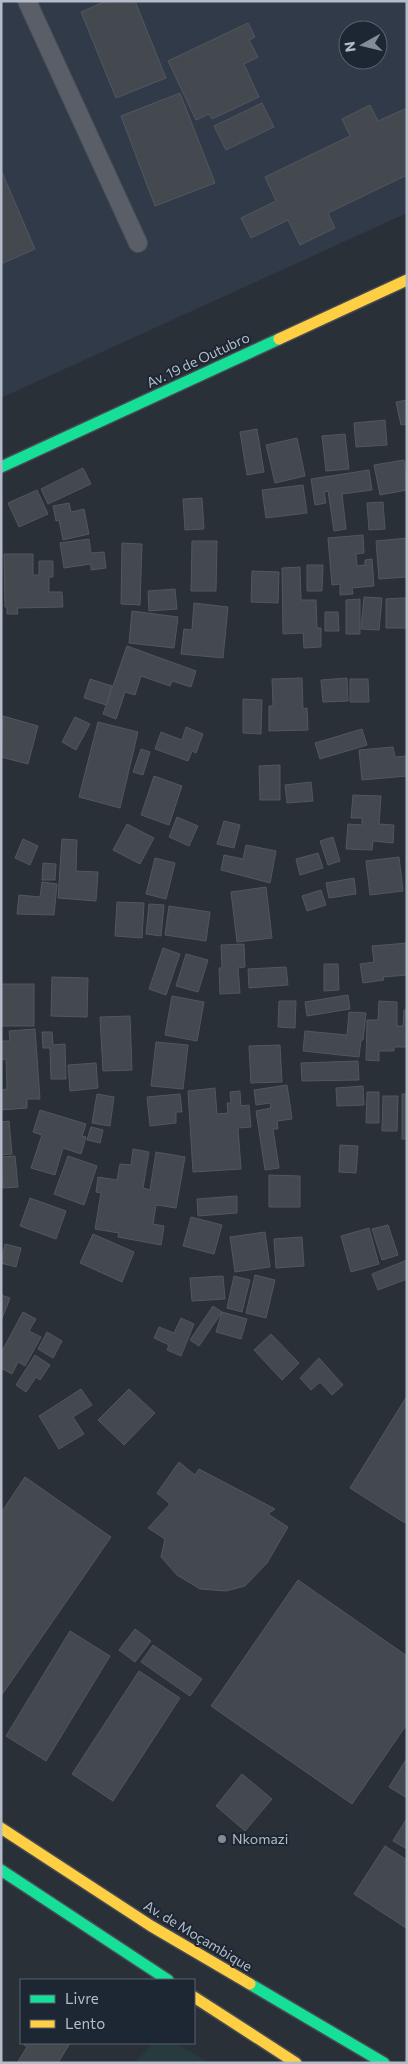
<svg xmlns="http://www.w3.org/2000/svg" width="408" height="2064" font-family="Commissioner,sans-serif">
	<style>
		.airport { fill: #313a48; fill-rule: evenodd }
		.green { fill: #273a3e }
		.building { fill: #444950; stroke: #52575f }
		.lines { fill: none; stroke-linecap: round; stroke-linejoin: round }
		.lane-casing { stroke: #484c53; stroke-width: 20 }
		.fast-casing { stroke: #484c53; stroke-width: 14 }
		.slow-casing { stroke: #484c53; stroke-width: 14 }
		.lane { stroke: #5a5e66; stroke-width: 18 }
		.fast { stroke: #16e098; stroke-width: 11 }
		.slow { stroke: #ffcf43; stroke-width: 11 }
		.poi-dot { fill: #848b96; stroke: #1d2633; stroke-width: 2 }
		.labels { text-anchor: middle; stroke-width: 4; stroke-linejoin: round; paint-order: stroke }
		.street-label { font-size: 14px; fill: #b4bcc9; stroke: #1d2633 }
		.poi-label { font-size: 14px; fill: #b4bcc9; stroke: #1d2633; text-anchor: start }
	</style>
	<rect width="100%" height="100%" fill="#2a3038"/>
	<path class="airport" d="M 1,1 L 407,1 L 407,213 L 1,398 ZM 348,30 L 378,30 L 378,60 L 348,60 Z"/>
	<polygon class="green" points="154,2043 176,2043 209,2063 134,2063"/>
	<g class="building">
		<polygon points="106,1 135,1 166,78 116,98 81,12"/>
		<polygon points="248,23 255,37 249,40 258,57 244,64 259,97 212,119 209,114 196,120 168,61"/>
		<polygon points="180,93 215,183 155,206 121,116"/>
		<polygon points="262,103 274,127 226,150 214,126"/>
		<polygon points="370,105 378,121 407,108 407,175 328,213 335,228 300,245 288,220 251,238 241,218 276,201 265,177 350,136 342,119"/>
		<polygon points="1,170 35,249 1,264"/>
		<polygon points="407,400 407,424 401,425 396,402"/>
		<polygon points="385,420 387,445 356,447 354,423"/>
		<polygon points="257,429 264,472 247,475 240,432"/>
		<polygon points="345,434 349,469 326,471 322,436"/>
		<polygon points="297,438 305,476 275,483 266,445"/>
		<polygon points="404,460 407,490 380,495 374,465"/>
		<polygon points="83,468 91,484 48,504 41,489"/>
		<polygon points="369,470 372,490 342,494 346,529 334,531 328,491 324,492 326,503 315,505 311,479"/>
		<polygon points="303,485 307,513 266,518 262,490"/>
		<polygon points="37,490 48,514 19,527 8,503"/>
		<polygon points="202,498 204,529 185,530 183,499"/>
		<polygon points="383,502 385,529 369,530 367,503"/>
		<polygon points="69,503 71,512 84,509 89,534 63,540 59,520 56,521 53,506"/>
		<polygon points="363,535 364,553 356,554 357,566 365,565 365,560 372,559 374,586 352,588 353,594 340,595 340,584 332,585 328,538"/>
		<polygon points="407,538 407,577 379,579 376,541"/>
		<polygon points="89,539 91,553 104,552 106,568 91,570 91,564 64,568 60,543"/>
		<polygon points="192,541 217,541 216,591 191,591"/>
		<polygon points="122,543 142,544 140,605 121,604"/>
		<polygon points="4,554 33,554 33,575 39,575 39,561 53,561 53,577 49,577 49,592 62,592 63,607 17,608 18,614 7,614 7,607 5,607"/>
		<polygon points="307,565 323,565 322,591 307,591"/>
		<polygon points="300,567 301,600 316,600 317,628 321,628 321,647 304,648 303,633 283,634 282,568"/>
		<polygon points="252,571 279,572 278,603 251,602"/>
		<polygon points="175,589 177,609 149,611 148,591"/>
		<polygon points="364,597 382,598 379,630 361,629"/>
		<polygon points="402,598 407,598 407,628 386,628 386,599"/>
		<polygon points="360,599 360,634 346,634 346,600"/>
		<polygon points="194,603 228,607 223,658 181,654 184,629 192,630"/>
		<polygon points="132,611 178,617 174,648 129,643"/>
		<polygon points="325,612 338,612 339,631 325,631"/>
		<polygon points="127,646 196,671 191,687 172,681 170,686 141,676 135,695 125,692 116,719 103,714"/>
		<polygon points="302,678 303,709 307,708 308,730 269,731 269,706 273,706 272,679"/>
		<polygon points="347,678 348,701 323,702 321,680"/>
		<polygon points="90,679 112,686 106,705 84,698"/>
		<polygon points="350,679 368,679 369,702 350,702"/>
		<polygon points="243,699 262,700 261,734 243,733"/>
		<polygon points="3,716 38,726 28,764 1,757"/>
		<polygon points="75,717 90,724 76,750 62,742"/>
		<polygon points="98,722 138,732 120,808 79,797"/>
		<polygon points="186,727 203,734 196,753 192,751 188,761 155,749 161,732 182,740"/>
		<polygon points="362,729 367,745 320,759 315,743"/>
		<polygon points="393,747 395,757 407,756 407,776 362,780 359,750"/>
		<polygon points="141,749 150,752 143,775 133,772"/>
		<polygon points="280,765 280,800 260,800 259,766"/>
		<polygon points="154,776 182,786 169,825 141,815"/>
		<polygon points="311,782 313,801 287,803 285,785"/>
		<polygon points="353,795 381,796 379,824 394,825 393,843 373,841 372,850 346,849 348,824 362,825 362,818 351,818"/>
		<polygon points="177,817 198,826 189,846 169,837"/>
		<polygon points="224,821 240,825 234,848 217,844"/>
		<polygon points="127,824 154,838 140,864 113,850"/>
		<polygon points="333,837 340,861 328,865 320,841"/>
		<polygon points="23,839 38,846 30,865 15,858"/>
		<polygon points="62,839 77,840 76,871 98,872 96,901 58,898"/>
		<polygon points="246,845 276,851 270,883 221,870 224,855 243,859"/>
		<polygon points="318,853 323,868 300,875 296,859"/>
		<polygon points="399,857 403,891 370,895 366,861"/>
		<polygon points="155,858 175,863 166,899 146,894"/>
		<polygon points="43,863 56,864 55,880 42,880"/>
		<polygon points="354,878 356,894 329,898 326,883"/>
		<polygon points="42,882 57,884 54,915 17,914 19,895 40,897"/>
		<polygon points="266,887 272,938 237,942 231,892"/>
		<polygon points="321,890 326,905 307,911 302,896"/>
		<polygon points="117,902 144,903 142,938 115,936"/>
		<polygon points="149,904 164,905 161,936 146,934"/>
		<polygon points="169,906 210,912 206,941 165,935"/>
		<polygon points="407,943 407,975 383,977 384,980 363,983 360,964 374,962 372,946"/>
		<polygon points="244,944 245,967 238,968 240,993 220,994 219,968 222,968 221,945"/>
		<polygon points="163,948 180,954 166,995 149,989"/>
		<polygon points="186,954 208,960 198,992 176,986"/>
		<polygon points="324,964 338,964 339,990 324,991"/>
		<polygon points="286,967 288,985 249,988 248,969"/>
		<polygon points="52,977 88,978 87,1017 51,1016"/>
		<rect x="1" y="984" width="33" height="42"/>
		<polygon points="348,995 350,1009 307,1016 305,1002"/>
		<polygon points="172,996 204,1002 197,1041 165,1035"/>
		<polygon points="279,1001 296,1001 295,1028 278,1027"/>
		<polygon points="379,1001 397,1002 397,1026 403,1026 404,1010 407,1010 407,1047 394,1047 394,1051 379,1051 379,1061 366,1060 367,1020 378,1020"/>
		<polygon points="349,1012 366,1013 363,1040 361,1040 359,1057 303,1051 305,1031 347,1035"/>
		<polygon points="130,1016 132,1070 103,1071 100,1017"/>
		<polygon points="35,1029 40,1099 27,1099 27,1108 1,1110 1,1090 7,1089 6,1059 1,1060 1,1041 10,1041 9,1031"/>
		<polygon points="42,1032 52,1032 53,1045 65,1044 66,1079 51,1079 50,1048 43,1048"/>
		<polygon points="156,1042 188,1045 183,1089 151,1086"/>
		<polygon points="280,1045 282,1082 251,1083 249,1046"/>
		<polygon points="358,1061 359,1080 302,1081 301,1063"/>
		<polygon points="96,1063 98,1088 70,1091 68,1065"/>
		<polygon points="287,1085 292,1119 277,1121 278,1129 273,1129 279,1168 265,1170 256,1111 271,1108 270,1103 256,1105 254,1090"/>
		<polygon points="363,1086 364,1105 337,1106 336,1088"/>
		<polygon points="215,1088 217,1114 228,1113 227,1103 231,1103 230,1092 240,1091 241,1106 249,1105 251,1127 238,1128 241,1169 193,1172 188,1091"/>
		<polygon points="367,1092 379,1092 379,1123 366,1123"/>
		<polygon points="97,1094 114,1097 110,1126 92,1123"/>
		<polygon points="180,1094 182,1112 176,1112 176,1123 150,1126 147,1097"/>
		<rect x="402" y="1094" width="5" height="45"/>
		<polygon points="383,1096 398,1096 397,1131 382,1131"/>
		<polygon points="40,1110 86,1124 82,1136 86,1137 81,1154 63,1148 55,1175 31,1168 42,1135 33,1132"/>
		<polygon points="9,1121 12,1154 1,1155 1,1122"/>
		<polygon points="91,1127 103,1130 100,1143 87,1140"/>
		<polygon points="340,1145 358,1146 356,1173 339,1172"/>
		<polygon points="133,1149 149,1152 143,1188 150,1190 156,1152 185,1157 176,1208 156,1205 153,1224 164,1226 161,1245 118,1237 119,1233 95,1229 101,1193 96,1192 98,1177 117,1180 120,1164 131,1165"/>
		<polygon points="15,1156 18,1187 3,1188 1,1157"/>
		<polygon points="68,1156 97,1166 84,1205 54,1194"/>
		<polygon points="269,1175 300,1176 300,1207 269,1207"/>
		<polygon points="237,1196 237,1213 198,1216 197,1199"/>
		<polygon points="30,1198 66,1211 56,1239 20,1226"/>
		<polygon points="191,1217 222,1225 214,1254 183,1246"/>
		<polygon points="388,1225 398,1255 382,1260 372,1229"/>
		<polygon points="369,1228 379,1264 351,1272 341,1236"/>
		<polygon points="265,1232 270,1267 235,1272 230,1237"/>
		<polygon points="93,1234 134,1252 122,1282 80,1263"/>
		<polygon points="302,1237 304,1266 276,1268 274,1239"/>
		<polygon points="5,1244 21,1248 16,1267 1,1263"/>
		<polygon points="407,1260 407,1279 378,1290 372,1274"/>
		<polygon points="255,1275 275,1280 266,1318 246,1313"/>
		<polygon points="223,1276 225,1299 192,1301 190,1278"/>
		<polygon points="234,1276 250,1280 242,1312 227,1308"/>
		<polygon points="1,1295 10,1298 1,1321"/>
		<polygon points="213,1306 222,1312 199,1346 190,1340"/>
		<polygon points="23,1312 36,1319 29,1331 41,1337 25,1366 18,1362 12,1374 1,1368 1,1353"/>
		<polygon points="222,1312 247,1319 241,1339 216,1332"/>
		<polygon points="181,1318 194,1324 181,1356 167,1350 169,1345 154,1338 159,1327 174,1333"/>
		<polygon points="47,1332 62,1341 53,1358 38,1349"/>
		<polygon points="271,1334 299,1363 282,1380 254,1350"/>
		<polygon points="35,1355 50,1365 40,1380 36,1377 26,1392 16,1385"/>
		<polygon points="319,1358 343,1385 332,1395 320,1382 311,1390 300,1378"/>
		<polygon points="81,1389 92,1405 73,1417 84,1434 59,1449 39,1416"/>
		<polygon points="129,1389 155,1413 124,1445 98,1420"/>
		<polygon points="407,1396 407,1521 405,1523 350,1488"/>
		<polygon points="179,1462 195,1475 199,1469 275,1509 268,1514 288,1527 267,1563 245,1586 226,1591 200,1589 177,1575 161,1557 165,1539 148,1528 170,1504 157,1493"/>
		<polygon points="25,1477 111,1537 1,1696 1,1513"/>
		<polygon points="298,1580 407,1656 407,1724 352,1804 211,1706"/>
		<polygon points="135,1629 151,1641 135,1662 119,1650"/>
		<polygon points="70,1631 110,1656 46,1761 6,1736"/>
		<polygon points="153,1645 202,1679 190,1696 141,1662"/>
		<polygon points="139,1671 180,1698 113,1801 72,1774"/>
		<polygon points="407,1758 407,1798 389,1787"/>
		<polygon points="242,1774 272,1799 245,1831 216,1806"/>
		<polygon points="407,1818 407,1849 393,1841"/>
		<polygon points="385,1846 407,1860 406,1928 354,1894"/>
		<polygon points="22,2043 70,2043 58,2063 17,2063 27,2047"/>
	</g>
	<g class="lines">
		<defs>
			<polyline id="lane" points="27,1 138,243"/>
			<g id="fast">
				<polyline points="1,467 279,339"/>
				<polyline points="1,1870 168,1980"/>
				<polyline points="250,1984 384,2063"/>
			</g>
			<g id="slow">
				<polyline points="279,339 407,280"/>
				<polyline points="1,1828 151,1926 250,1984"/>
				<polyline points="194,1997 296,2063"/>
			</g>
		</defs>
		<use href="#lane" class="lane-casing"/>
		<use href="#fast" class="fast-casing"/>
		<use href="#slow" class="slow-casing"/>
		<use href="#lane" class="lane"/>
		<use href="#fast" class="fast"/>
		<use href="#slow" class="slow"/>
	</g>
	<circle class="poi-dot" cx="222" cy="1839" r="5"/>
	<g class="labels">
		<g class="street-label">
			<text transform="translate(198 360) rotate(-25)" y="5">Av. 19 de Outubro</text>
			<text transform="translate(198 1936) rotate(31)" y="5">Av. de Moçambique</text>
		</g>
		<g class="poi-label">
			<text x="232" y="1844">Nkomazi</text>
		</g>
	</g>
	<rect width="408" height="2064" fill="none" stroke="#b4bcc9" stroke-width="5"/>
	<rect x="20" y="1979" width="175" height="65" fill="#1d2633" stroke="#59626f"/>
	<rect x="30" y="1995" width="25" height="8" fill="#16e098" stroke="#59626f"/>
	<text x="65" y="2004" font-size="15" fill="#b4bcc9">Livre</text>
	<rect x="30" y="2020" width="25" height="8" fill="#ffcf43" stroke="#59626f"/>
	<text x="65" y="2029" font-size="15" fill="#b4bcc9">Lento</text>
	<g transform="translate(363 45) rotate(262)"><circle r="24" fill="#1d2633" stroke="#59626f"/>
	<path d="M0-4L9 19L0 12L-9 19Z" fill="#848b96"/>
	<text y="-8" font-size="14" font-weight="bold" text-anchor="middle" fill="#b4bcc9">N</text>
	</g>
</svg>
